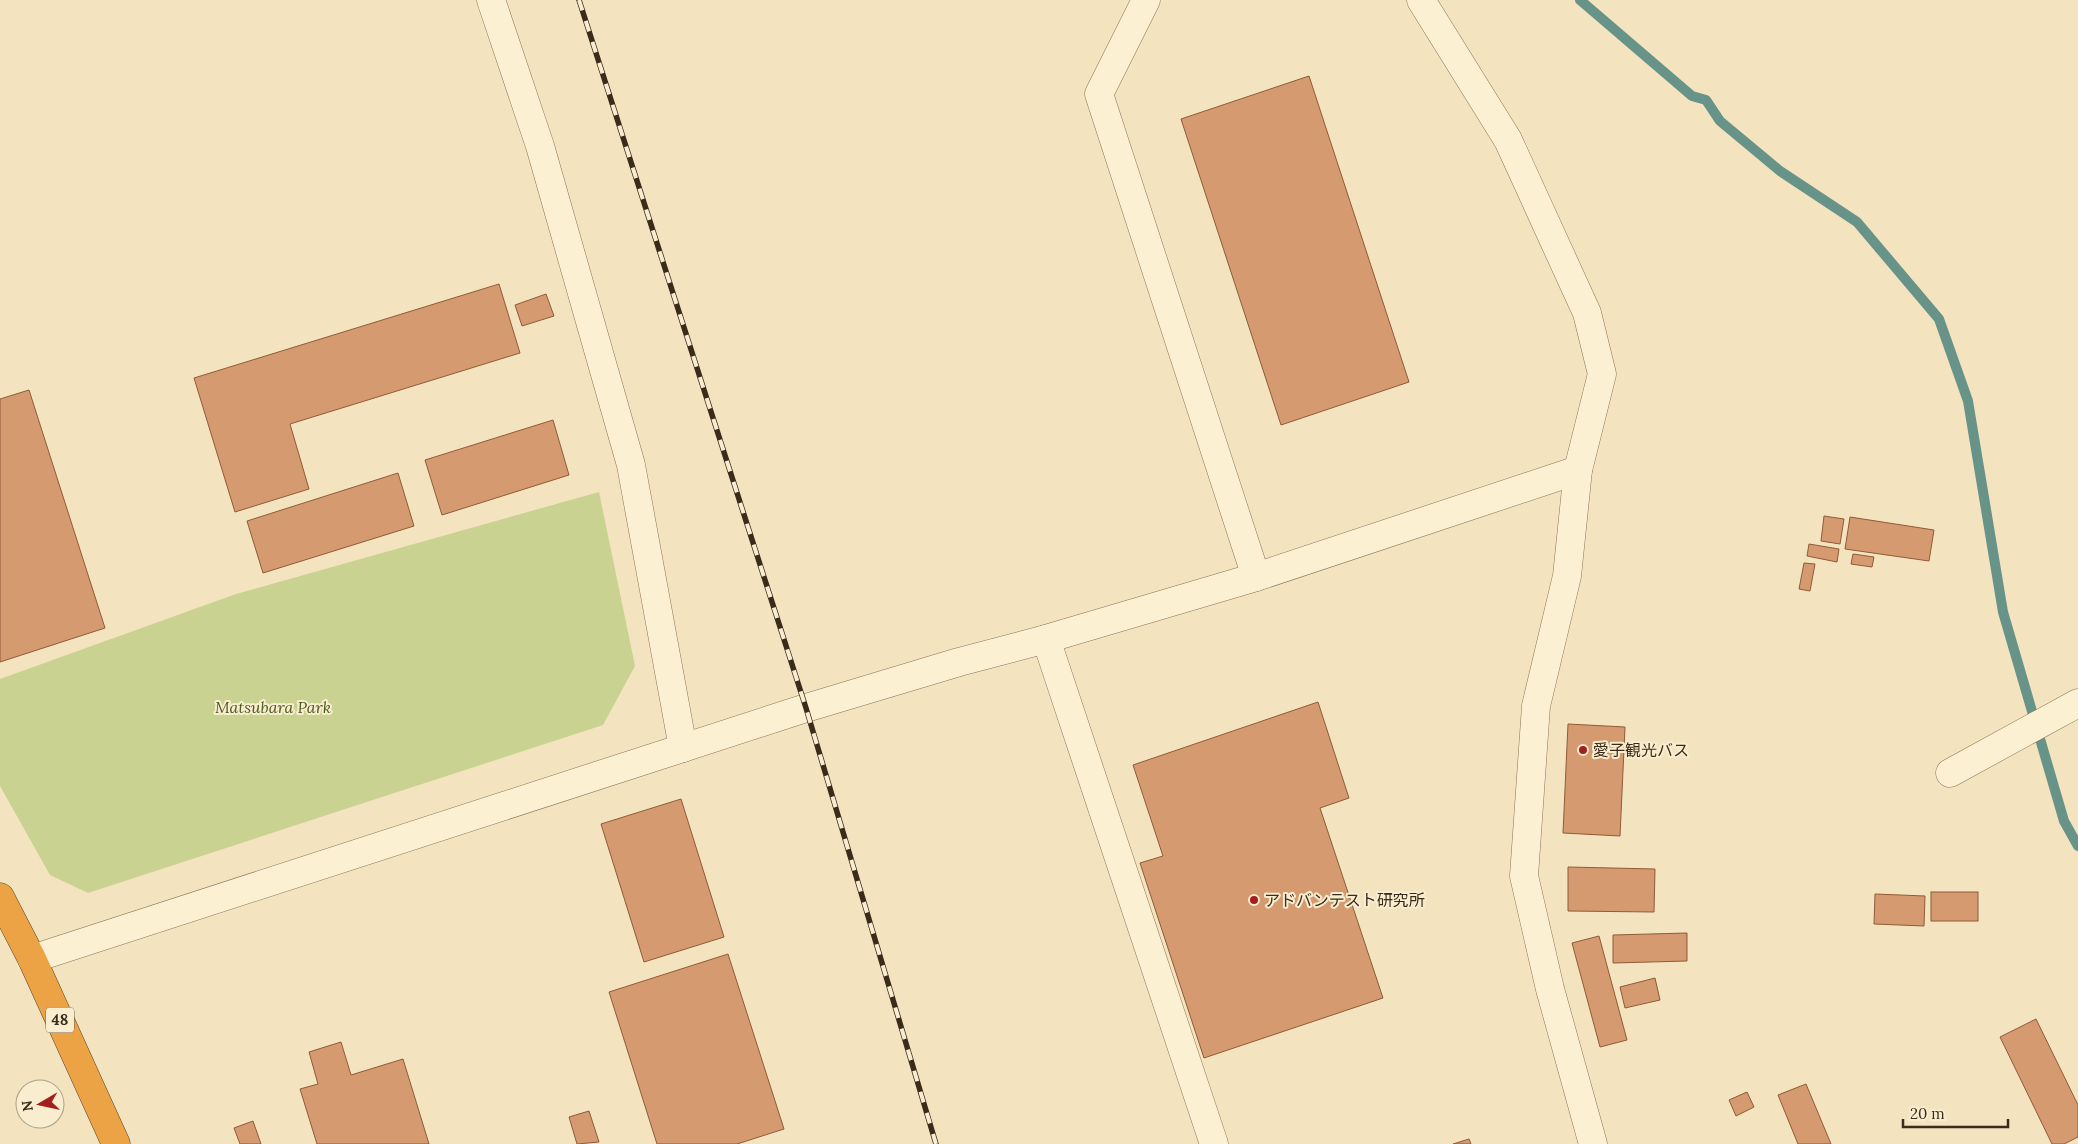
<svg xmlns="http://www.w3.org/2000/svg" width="2078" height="1144" font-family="Lora,'Noto Sans JP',serif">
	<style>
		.green { fill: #cad291 }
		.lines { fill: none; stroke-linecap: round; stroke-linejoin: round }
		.stream { stroke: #689388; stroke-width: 10 }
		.building { fill: #d59a70; stroke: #8f5b38 }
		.minor-casing { stroke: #8d7355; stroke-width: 29 }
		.highway-casing { stroke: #5b412a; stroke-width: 29 }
		.minor { stroke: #fcf0d3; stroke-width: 28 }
		.highway { stroke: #eca345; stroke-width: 28 }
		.rail-casing { stroke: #3b2b1b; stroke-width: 5.5 }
		.rail { stroke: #f9edcf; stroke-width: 4; stroke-dasharray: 11; stroke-linecap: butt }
		.poi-dot { fill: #a31e1f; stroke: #f9edcf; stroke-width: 2 }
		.labels { text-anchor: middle; stroke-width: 4; stroke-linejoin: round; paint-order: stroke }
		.shield { fill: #f9edcf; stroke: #746551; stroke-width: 1 }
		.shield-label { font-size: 15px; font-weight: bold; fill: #3b2b1b }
		.park-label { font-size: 16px; font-style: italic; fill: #4b5a1f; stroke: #f9edcf }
		.poi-label { font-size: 16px; fill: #3b2b1b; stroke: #f9edcf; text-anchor: start }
	</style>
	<rect width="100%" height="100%" fill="#f3e3bf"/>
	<polygon class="green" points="599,492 635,666 603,725 88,893 50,875 0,786 0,679 236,594"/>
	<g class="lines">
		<polyline class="stream" points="1580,0 1692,96 1706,100 1720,121 1780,171 1857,222 1939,319 1968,401 2003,612 2064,821 2078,846"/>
	</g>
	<g class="building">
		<polygon points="1309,76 1409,382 1281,425 1181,119"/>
		<polygon points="499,284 520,353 290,424 309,489 235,512 194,378"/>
		<polygon points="546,294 554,316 522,326 515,305"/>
		<polygon points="29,390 105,628 0,662 0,399"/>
		<polygon points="553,420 569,475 442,515 425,460"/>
		<polygon points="398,473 414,526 263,573 247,521"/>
		<polygon points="1824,516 1844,519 1840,544 1821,541"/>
		<polygon points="1850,517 1934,530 1929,561 1845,549"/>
		<polygon points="1809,544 1839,549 1837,562 1807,556"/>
		<polygon points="1853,554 1874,557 1872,567 1851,564"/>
		<polygon points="1804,563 1815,564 1810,591 1799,589"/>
		<polygon points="1318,702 1349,798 1320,808 1383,998 1204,1058 1140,863 1163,856 1133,765"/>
		<polygon points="1568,724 1625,727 1620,836 1563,833"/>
		<polygon points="681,799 724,937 644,962 601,824"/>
		<polygon points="1568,867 1655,869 1654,912 1568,911"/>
		<rect x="1931" y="892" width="47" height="29"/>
		<polygon points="1875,894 1925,896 1924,926 1874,924"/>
		<polygon points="1687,933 1687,961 1613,963 1613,935"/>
		<polygon points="1599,936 1627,1040 1600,1047 1572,943"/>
		<polygon points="728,954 784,1129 737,1144 657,1144 609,992"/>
		<polygon points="1655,978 1660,1000 1625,1008 1620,987"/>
		<polygon points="2036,1019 2078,1105 2078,1137 2064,1144 2052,1144 2000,1037"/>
		<polygon points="341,1042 351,1075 403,1059 429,1144 317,1144 300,1089 318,1084 309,1052"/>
		<polygon points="1806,1084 1831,1144 1798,1144 1778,1095"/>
		<polygon points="1747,1092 1754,1107 1736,1116 1729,1100"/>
		<polygon points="589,1111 599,1142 577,1144 569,1117"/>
		<polygon points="253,1121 261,1144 240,1144 234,1128"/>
		<polygon points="1469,1139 1471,1144 1453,1144"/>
	</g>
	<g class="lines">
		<defs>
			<g id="minor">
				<polyline points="491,0 540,146 631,465 683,748"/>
				<polyline points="1146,0 1099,94 1256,577"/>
				<polyline points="1421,0 1508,140 1587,313 1602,374 1578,470 1567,576 1536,706 1524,876 1550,989 1593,1144"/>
				<polyline points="1046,639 1214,1144"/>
				<polyline points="1950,773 2078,703"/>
				<polyline points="32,959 806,708 959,662 1046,639 1256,577 1578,470"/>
			</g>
			<polyline id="highway" points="0,897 32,959 116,1144"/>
		</defs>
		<use href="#minor" class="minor-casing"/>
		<use href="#highway" class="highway-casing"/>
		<use href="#minor" class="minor"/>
		<use href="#highway" class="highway"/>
		<defs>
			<polyline id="rail" points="579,0 806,708 936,1144"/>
		</defs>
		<use href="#rail" class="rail-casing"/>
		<use href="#rail" class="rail"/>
	</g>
	<g class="poi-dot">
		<circle cx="1583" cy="750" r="5"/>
		<circle cx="1254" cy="900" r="5"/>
	</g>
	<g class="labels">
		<rect class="shield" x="46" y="1007.5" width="28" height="25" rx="4"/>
		<g class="shield-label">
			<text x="60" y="1025">48</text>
		</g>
		<g class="park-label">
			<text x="273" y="713">Matsubara Park</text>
		</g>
		<g class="poi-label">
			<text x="1593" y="756">愛子観光バス</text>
			<text x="1264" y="906">アドバンテスト研究所</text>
		</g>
	</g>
	<g transform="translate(40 1104) rotate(261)"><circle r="24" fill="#f9edcf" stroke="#ad9f87"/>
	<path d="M0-4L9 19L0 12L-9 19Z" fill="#a31e1f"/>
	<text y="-8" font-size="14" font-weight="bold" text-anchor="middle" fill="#3b2b1b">N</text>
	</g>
	<path d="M1903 1119v8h105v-8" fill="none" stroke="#3b2b1b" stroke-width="2.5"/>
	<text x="1910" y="1119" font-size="15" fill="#3b2b1b" stroke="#f9edcf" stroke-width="4" paint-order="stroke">20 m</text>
</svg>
